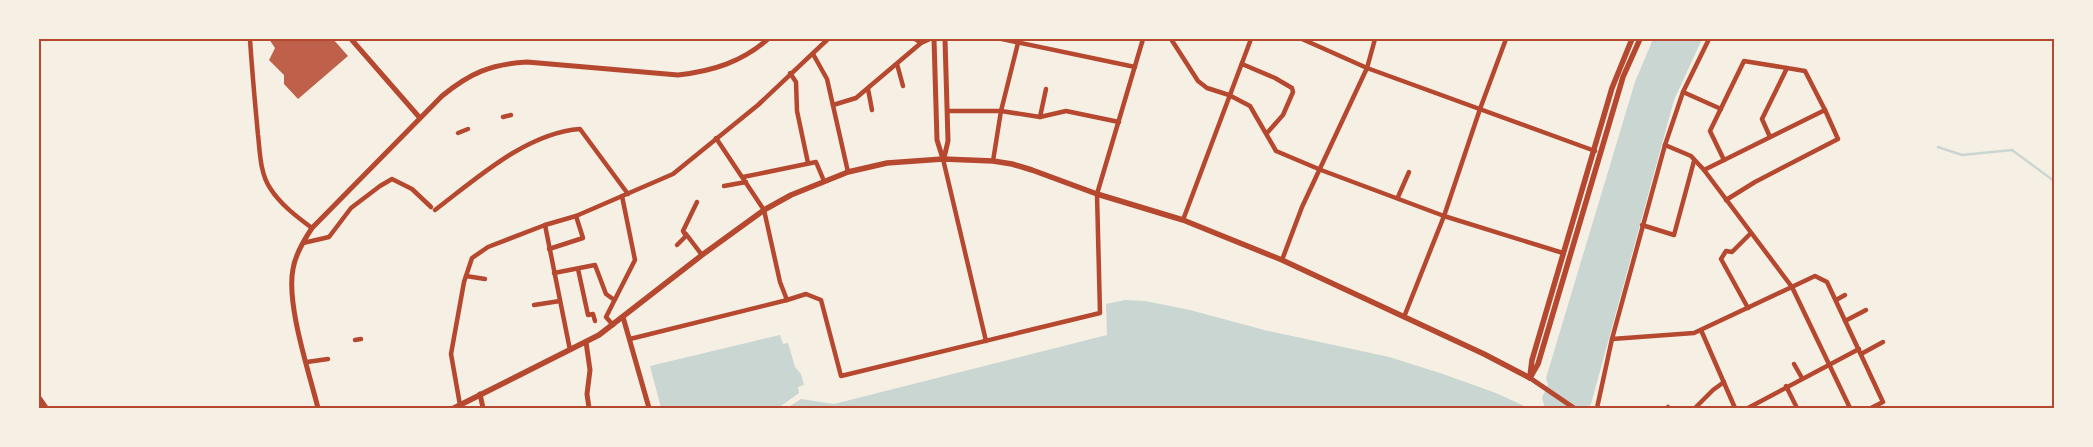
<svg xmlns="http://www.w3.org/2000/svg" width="2093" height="447" font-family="'Nunito Sans',sans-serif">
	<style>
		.water { fill: #c9d6d2 }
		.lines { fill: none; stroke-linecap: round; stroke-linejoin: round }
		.stream { stroke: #c9d6d2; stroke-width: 2.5 }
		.building { fill: #bf614a }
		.minor { stroke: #b5482f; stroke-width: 4.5 }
		.tertiary { stroke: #b5482f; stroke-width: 5 }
		.secondary { stroke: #b5482f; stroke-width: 5.5 }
		.neatline { fill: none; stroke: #b5482f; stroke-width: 2 }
	</style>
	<rect width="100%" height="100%" fill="#f6efe4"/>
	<g class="water">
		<polygon points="1653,39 1702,39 1674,100 1591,404 1587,408 1545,408 1542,398 1548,385 1546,378 1635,82"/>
		<polygon points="1125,300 1145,301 1190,310 1264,330 1389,357 1440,373 1496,393 1529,408 787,408 801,399 834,404 1107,335 1106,304"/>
		<polygon points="780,335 783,344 788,343 795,367 801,374 804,385 798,387 799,393 778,408 661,408 650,366"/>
	</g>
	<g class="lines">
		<polyline class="stream" points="1938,147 1962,155 2012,150 2054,181"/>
	</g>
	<polygon class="building" points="269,39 333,39 348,56 298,99 284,84 284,75 269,60 275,48"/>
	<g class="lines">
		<g class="minor">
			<path d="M 250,39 C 252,71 255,103 258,135 C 260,152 260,173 270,188 C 280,204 297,217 312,228"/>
			<polyline points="915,39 921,43"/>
			<polyline points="1002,39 1135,67"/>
			<polyline points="1171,39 1198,81 1207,88 1229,95 1250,106 1276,151 1321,170 1444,216 1563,253"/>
			<polyline points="1302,39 1367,68 1595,151"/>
			<polyline points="813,54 827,79 848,172"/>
			<polyline points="897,64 903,86"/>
			<polyline points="1242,64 1275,78 1292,88 1293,92 1283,115 1267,133"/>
			<polyline points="790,73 796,82 797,111 808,163"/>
			<polyline points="868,89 872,110"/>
			<polyline points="1683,92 1721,109"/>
			<polyline points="833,105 856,98 921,43 930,39"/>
			<polyline points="948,111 1001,111 1040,117 1066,111 1119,122"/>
			<polyline points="503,117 511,115"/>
			<polyline points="1040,117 1046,89"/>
			<polyline points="458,133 468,129"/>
			<polyline points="1770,137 1762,119 1787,68"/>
			<polyline points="1665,145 1691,156 1704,170 1792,287 1850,408"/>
			<polyline points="943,159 986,341"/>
			<polyline points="1724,160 1710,131 1744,61 1805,71 1825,110"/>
			<polyline points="993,161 1001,111 1019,39"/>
			<polyline points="1704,170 1825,110 1838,139 1755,182 1726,200"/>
			<polyline points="743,177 816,162 824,181"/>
			<polyline points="724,186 746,182"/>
			<polyline points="1398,197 1409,172"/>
			<path d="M 435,210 C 476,179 526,133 580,129 L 628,194"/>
			<polyline points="1183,220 1251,39"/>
			<polyline points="545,225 570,350"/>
			<polyline points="1642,225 1674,235 1694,161"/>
			<polyline points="686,234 702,255"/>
			<polyline points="303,243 329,237 351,208 380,186 392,179 412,189 431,207"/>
			<polyline points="677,245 686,236 683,231 697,202"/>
			<polyline points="549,249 583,238 576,216"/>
			<polyline points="1282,260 1302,207 1367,68 1375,39"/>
			<polyline points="578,269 588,315 593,314 595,321"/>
			<polyline points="554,273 595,265 606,294 613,299"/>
			<polyline points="466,276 485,279"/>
			<polyline points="787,300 806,294 821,300 841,376 1100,313 1097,194 1143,39"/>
			<polyline points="1836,300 1845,295"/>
			<polyline points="534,305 560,301"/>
			<polyline points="1748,308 1721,259 1726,251 1732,252 1751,233"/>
			<polyline points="1404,317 1444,216 1480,109 1506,39"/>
			<polyline points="1845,321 1866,310"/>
			<polyline points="613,325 606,317 635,260 622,196"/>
			<polyline points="1701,330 1735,408"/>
			<polyline points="630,339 787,300 780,282 764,210 716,138"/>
			<polyline points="1612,339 1694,333 1815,276 1827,282 1883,402 1871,408"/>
			<polyline points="355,340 361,339"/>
			<polyline points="1861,354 1883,342"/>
			<polyline points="307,362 328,359"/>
			<polyline points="1794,364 1802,378"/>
			<polyline points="1786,386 1797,408"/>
			<polyline points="460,405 451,354 464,282 472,258 488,247 545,225 576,216 673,174 758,105 828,39"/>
			<polyline points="1668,407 1669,408"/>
			<polyline points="1597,408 1612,339 1665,145 1683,92 1709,39"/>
			<polyline points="1695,408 1713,390 1724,382"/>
			<polyline points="1748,408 1859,349"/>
		</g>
		<g class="tertiary">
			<polyline points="351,39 420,118"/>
			<polyline points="934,39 937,140 943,159"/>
			<polyline points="944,158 948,141 945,39"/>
			<polyline points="623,317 649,408"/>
			<polyline points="586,342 590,370 587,394 589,408"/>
			<polyline points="1530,378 1574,408"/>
			<polyline points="480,394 483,408"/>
			<path d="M 318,408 C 309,372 286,304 293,269 C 295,255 304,240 312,228 L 442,96 C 470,73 491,64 527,62 L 678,75 C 713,71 742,62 768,39"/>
		</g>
		<g class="secondary">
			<polyline points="1530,376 1532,360 1612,88 1632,39"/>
			<polyline points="1530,378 1538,364 1623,77 1640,39"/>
			<polyline points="39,398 46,408"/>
			<polyline points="454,408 599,335 702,255 764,210 791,195 848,172 887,163 943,159 993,161 1012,164 1032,170 1097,194 1183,220 1282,260 1484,354 1530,378"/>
		</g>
	</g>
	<rect width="2093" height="447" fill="none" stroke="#f6efe4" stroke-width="80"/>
	<rect x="40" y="40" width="2013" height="367" class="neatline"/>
</svg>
